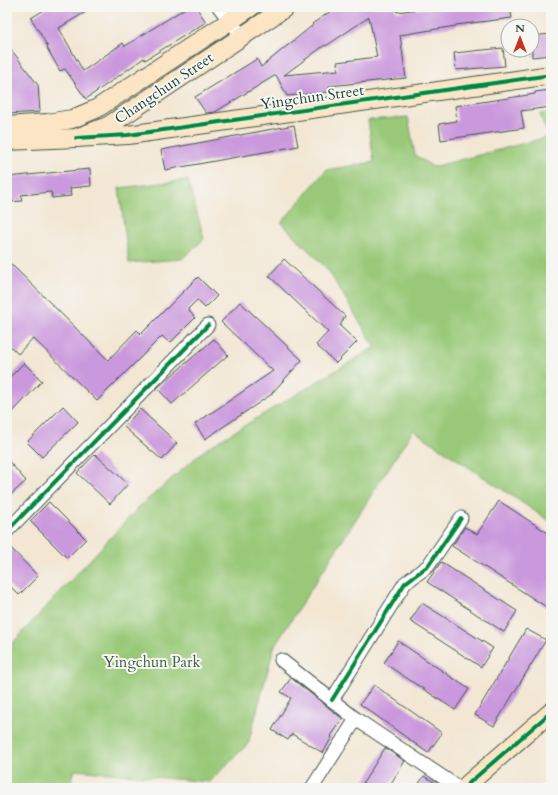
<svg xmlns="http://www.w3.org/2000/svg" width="558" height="795" font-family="Cardo,serif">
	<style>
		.green { fill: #99c978; stroke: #5c8356 }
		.building { fill: #ca99dd; fill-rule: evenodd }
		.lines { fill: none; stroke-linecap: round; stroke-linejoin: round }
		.street-casing { stroke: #3f564c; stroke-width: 15 }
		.secondary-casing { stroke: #3f564c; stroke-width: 20 }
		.street { stroke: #fff; stroke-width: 13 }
		.secondary { stroke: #fce5c4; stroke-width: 18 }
		.cycleway-casing { stroke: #f6f6f2; stroke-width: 6 }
		.cycleway { stroke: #00873e; stroke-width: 4 }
		.labels { text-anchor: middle; stroke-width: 4; stroke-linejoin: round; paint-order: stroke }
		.street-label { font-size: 15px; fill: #1f3d34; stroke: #f6f6f2 }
		.park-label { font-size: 15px; fill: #3e6045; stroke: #f6f6f2 }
	</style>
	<rect width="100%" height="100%" fill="#f6f6f2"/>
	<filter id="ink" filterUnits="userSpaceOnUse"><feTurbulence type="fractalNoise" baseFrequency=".025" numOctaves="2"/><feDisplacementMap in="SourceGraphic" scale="8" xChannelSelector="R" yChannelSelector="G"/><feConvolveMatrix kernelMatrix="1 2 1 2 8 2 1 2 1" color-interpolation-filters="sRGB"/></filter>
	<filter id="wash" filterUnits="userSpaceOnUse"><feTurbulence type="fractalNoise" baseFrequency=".012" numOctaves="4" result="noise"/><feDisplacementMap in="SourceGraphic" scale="16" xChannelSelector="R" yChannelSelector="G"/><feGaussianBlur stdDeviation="0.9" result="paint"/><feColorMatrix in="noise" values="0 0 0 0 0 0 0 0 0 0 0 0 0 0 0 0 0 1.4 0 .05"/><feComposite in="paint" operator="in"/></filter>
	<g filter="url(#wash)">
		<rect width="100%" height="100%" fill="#f3e7d4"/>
		<g class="green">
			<polygon points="551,112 551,522 413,430 274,647 248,744 209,782 75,770 69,788 7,788 7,649 139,507 207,448 375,347 328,270 281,223 326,170 374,162 368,120 408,117 415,155 433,167 548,137 540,114"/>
			<polygon points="188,180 204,239 182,259 129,263 119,188"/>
		</g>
		<g id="blocks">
			<g class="building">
				<polygon points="49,7 94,7 59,28 83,71 123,43 125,46 187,7 196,7 206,22 145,60 144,58 86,99 65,69 60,71 47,48 48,47 31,18"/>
				<path d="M 337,7 L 394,7 L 397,12 L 434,7 L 510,7 L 512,18 L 456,25 L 456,26 L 400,35 L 406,78 L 329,86 L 329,92 L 287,96 L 276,75 L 215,112 L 206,113 L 195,97 L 257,59 L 261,67 L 313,25 L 312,24 ZM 369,17 L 377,57 L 337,62 L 338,70 L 284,75 L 325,45 L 326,46 Z"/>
				<polygon points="551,34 551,55 532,57 532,36"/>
				<polygon points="7,44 38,85 40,112 7,114"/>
				<polygon points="503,48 505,66 456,70 454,53"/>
				<polygon points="551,90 551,107 521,111 524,128 441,140 439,124 457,121 455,106 535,94 535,92"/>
				<polygon points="294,125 298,146 165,170 161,150"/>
				<polygon points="90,169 91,186 70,188 71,196 52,198 51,192 21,195 22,201 7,202 7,177"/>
				<polygon points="284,259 345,316 340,326 357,342 336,363 316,345 328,332 269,276"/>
				<polygon points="7,260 108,360 137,330 141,334 198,277 217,296 205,308 197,300 188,309 195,318 170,343 162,336 97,401 33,338 18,354 7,343"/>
				<polygon points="240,302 302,360 272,393 272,394 205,439 195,424 273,371 221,322"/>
				<polygon points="214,339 228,355 172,404 157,388"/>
				<polygon points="24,363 42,381 7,418 7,380"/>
				<polygon points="63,406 78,422 42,457 27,442"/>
				<polygon points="140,409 177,443 162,460 124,427"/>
				<polygon points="95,454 128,484 110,504 77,473"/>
				<polygon points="7,459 26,481 7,498"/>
				<polygon points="499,501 551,535 551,610 452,546 465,527 477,534"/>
				<polygon points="49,502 86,539 67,558 30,521"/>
				<polygon points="7,544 38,576 19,595 7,583"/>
				<polygon points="441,562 517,611 504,632 427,582"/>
				<polygon points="422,603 493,648 481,667 410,621"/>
				<polygon points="526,629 546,640 494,726 475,715"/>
				<polygon points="398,641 469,689 455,710 384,663"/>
				<polygon points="291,678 343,719 331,736 332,737 323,753 292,734 288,740 272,730 291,698 281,692"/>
				<polygon points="374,685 442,733 428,753 360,704"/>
				<polygon points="385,748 405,761 388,788 360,788"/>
				<polygon points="424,776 443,788 416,788"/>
			</g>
		</g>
	</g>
	<g filter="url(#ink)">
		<use href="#blocks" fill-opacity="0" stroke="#3f564c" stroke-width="1"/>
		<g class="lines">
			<defs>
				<g id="street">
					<polyline points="219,7 242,36"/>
					<polyline points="7,531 208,325"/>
					<polyline points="281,660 356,719 459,788"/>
					<polyline points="332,700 405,583 428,566 461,518"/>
					<polyline points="312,788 356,719"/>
				</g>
				<g id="secondary">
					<polyline points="7,126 47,123 72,119 96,109 251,7"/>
					<polyline points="76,138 128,135 551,75"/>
					<polyline points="7,141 76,138 108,126 286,7"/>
					<polyline points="465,788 468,784 551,712"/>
				</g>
			</defs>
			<use href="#street" class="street-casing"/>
			<use href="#secondary" class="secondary-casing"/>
			<use href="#street" class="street"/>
			<use href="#secondary" class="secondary"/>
			<defs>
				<g id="cycleway">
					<polyline points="76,138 128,135 551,75"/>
					<polyline points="7,531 208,325"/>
					<polyline points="332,700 405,583 428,566 461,518"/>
					<polyline points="465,788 468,784 551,712"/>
				</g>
			</defs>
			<use href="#cycleway" class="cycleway-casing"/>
			<use href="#cycleway" class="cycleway"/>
		</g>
	</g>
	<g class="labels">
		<g class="street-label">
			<text transform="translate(164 88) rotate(-34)" y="5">Changchun Street</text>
			<text transform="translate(312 97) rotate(-8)" y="5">Yingchun Street</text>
		</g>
		<g class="park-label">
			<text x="152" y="667">Yingchun Park</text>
		</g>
	</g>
	<rect width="558" height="795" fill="none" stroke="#f6f6f2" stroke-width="24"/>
	<g transform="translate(520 38)"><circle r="19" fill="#f6f6f2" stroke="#a0aca6"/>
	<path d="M0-3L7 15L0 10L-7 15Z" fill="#c8321e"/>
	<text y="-6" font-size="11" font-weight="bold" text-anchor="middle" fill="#1f3d34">N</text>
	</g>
</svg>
